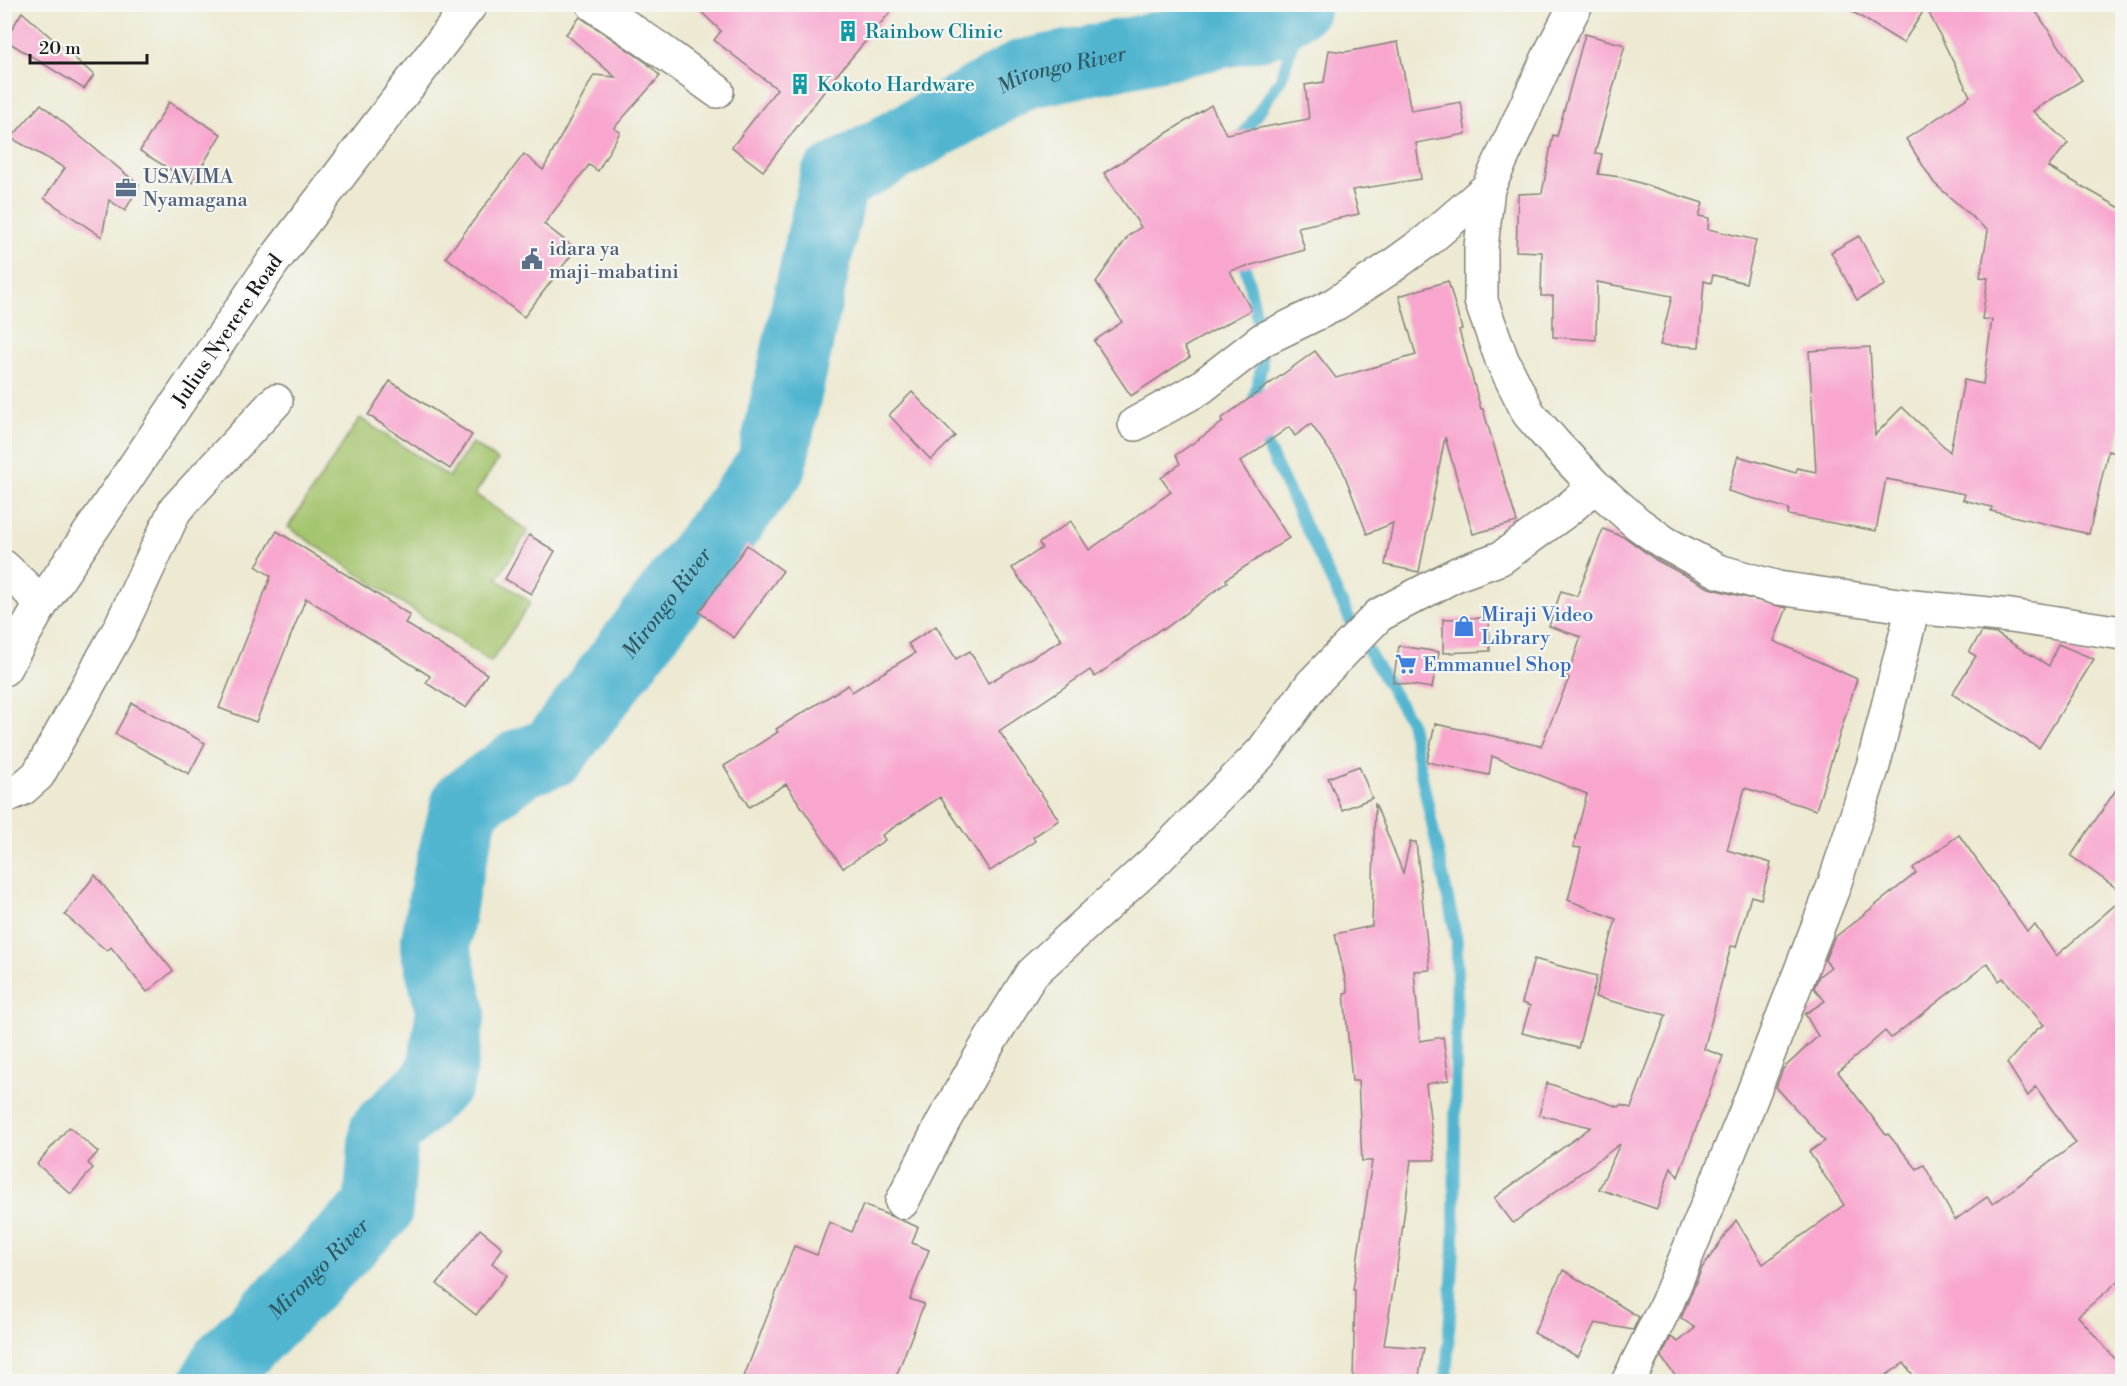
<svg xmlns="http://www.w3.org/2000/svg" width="2127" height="1386" font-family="'Libre Bodoni',serif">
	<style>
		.green { fill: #a3c36b; stroke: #607044; stroke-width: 1.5 }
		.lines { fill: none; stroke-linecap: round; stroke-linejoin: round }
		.stream { stroke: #51b5d0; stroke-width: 12 }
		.river { stroke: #51b5d0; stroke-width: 70 }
		.building { fill: #f8a6ce; fill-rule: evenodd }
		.minor-casing { stroke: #848277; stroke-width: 36 }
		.highway-casing { stroke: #848277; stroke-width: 36 }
		.minor { stroke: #fff; stroke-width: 33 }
		.highway { stroke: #fff; stroke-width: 33 }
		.labels { text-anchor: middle; stroke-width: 4.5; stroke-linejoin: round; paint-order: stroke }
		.culture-label { font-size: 20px; fill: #0d838f; stroke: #f6f6f2; text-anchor: start }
		.service-label { font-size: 20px; fill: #4e5e75; stroke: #f6f6f2; text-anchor: start }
		.street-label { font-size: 20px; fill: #1c1c1c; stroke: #f6f6f2 }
		.shop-label { font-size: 20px; fill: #366cbe; stroke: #f6f6f2; text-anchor: start }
		.water-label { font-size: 21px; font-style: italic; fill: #315964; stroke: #f6f6f2 }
	</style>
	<rect width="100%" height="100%" fill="#f6f6f2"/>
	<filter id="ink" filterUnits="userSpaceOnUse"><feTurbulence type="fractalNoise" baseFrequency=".0167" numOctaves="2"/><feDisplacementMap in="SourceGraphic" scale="12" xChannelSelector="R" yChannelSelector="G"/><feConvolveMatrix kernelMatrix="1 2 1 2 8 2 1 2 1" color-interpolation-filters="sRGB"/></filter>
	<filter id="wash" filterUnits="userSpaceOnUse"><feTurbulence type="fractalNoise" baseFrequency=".008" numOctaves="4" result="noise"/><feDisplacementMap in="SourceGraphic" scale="24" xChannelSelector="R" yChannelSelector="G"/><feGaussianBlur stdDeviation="1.35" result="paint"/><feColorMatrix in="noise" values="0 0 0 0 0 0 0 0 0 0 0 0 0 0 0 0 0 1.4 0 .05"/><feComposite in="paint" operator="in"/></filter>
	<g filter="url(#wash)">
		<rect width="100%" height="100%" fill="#ede9d2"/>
		<polygon class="green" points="360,418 449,477 472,443 498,460 475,494 528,531 497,579 531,602 491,662 288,527"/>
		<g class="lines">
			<g class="stream">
				<polyline points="1238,143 1282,77 1304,4"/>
				<polyline points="1242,252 1262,340 1262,365 1251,411"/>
				<polyline points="1259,429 1352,624 1410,721 1457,941 1454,1247 1446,1382"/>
			</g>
			<path class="river" id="s1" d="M 215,1382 L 226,1362 L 378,1209 L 384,1132 L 440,1079 L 451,1012 L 435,947 L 446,882 L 466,803 L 522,763 L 553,752 L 771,466 L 834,180 L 1024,74 L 1266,24 L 1296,4"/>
		</g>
		<g id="blocks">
			<g class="building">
				<polygon points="693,4 897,4 836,76 763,171 732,147 777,89 714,40 721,31"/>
				<polygon points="1840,4 2031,4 2082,80 2033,111 2068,143 2048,167 2122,209 2122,422 2116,453 2108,451 2089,534 1991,511 1992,507 1963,500 1965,494 1886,479 1876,531 1788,515 1789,509 1728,491 1738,456 1796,473 1797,468 1816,472 1809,351 1870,347 1875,435 1902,407 1950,452 1964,380 1983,384 1992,320 1982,319 1988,278 1980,277 1988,231 1934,183 1906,139 1970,96 1926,7 1903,43"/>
				<polygon points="22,12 94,75 84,89 5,40"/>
				<polygon points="580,17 647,63 660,76 614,128 620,132 598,171 589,165 544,224 576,249 524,317 446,257 524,154 543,170 594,75 615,77 566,34"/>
				<polygon points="1585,34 1625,45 1595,153 1602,154 1598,174 1621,177 1703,203 1699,216 1709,218 1708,229 1756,240 1746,283 1713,275 1711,283 1704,281 1699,347 1660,345 1672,296 1597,282 1596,340 1553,337 1553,296 1541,296 1542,252 1516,251 1518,194 1542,193 1553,135 1557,136"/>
				<polygon points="1398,42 1411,111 1461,102 1466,134 1416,143 1421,179 1352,190 1359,214 1298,227 1305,250 1230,271 1251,310 1184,347 1190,357 1131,396 1094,341 1122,322 1096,282 1129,235 1141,227 1104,173 1211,105 1226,134 1309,119 1305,85 1324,82 1329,50 1345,52"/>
				<polygon points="169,102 221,134 192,183 140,151"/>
				<polygon points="41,104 139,185 125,211 109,200 102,237 44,198 65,168 11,138"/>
				<polygon points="1859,236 1885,285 1857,300 1831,252"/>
				<polygon points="1448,281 1462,329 1459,330 1481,409 1483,409 1517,522 1473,534 1445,437 1419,572 1385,565 1393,523 1367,534 1342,468 1311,424 1295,436 1289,427 1240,462 1289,538 1226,579 1227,582 1163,630 1162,628 1095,677 1090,670 999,731 1059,820 1033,837 1035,841 990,871 940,797 882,835 885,840 843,868 786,784 749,807 724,766 778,732 776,729 848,685 852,692 915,653 908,644 936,626 956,659 970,651 988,683 1062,640 1012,568 1042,548 1039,543 1071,521 1089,550 1171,492 1161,478 1180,464 1176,455 1223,422 1221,419 1315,351 1336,378 1416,355 1399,296"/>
				<polygon points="390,381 472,435 450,469 368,415"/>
				<polygon points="912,392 955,436 931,460 889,415"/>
				<polygon points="1603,529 1626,538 1656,560 1709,588 1787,608 1774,641 1857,679 1816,810 1745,788 1727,850 1771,863 1761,899 1751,896 1736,947 1731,946 1704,1049 1723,1056 1678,1177 1671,1167 1657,1209 1599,1189 1620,1144 1513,1223 1494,1198 1591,1127 1539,1115 1547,1083 1619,1107 1621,1105 1631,1108 1666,1015 1595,997 1616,919 1568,900 1581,848 1573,847 1587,794 1492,756 1489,775 1427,762 1435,724 1541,746 1569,678 1567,677 1581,637 1549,626 1561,591 1577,596"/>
				<polygon points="277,531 410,615 405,623 487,674 466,708 426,683 430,676 306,598 256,722 219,708 271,576 256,566"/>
				<polygon points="529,535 555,551 531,594 505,579"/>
				<polygon points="747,545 783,571 734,638 699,612"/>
				<polygon points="1489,618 1490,651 1443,653 1443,619"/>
				<polygon points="1982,632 1997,634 2049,666 2058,644 2094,659 2039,748 1952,694 1976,656 1969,652"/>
				<polygon points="1399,646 1439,652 1432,688 1393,682"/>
				<polygon points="132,703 205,743 189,774 115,734"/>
				<polygon points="1359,766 1372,798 1342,810 1328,778"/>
				<polygon points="2122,781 2122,892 2071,856"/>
				<polygon points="1375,803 1403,873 1410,842 1416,842 1430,970 1414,971 1420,1041 1443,1037 1449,1080 1426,1084 1435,1160 1411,1160 1400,1248 1384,1345 1424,1348 1418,1382 1353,1382 1355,1290 1353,1290 1372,1161 1362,1161 1358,1081 1352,1081 1344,993 1348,992 1335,934 1372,926"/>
				<path d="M 1959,835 L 2027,931 L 2035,925 L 2056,956 L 2122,899 L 2122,1278 L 2078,1316 L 2122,1367 L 2122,1382 L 1918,1382 L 1904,1363 L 1876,1382 L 1680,1382 L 1661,1357 L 1671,1337 L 1678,1342 L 1695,1328 L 1681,1318 L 1702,1268 L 1736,1220 L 1763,1264 L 1844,1205 L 1809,1152 L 1825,1141 L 1776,1087 L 1783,1069 L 1818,1036 L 1805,1014 L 1825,1001 L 1814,988 L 1819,976 L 1831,967 L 1825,960 L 1834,938 L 1916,873 L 1913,868 ZM 1988,963 L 1999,981 L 2003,978 L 2044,1025 L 2036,1030 L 2007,1063 L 2028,1096 L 2036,1087 L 2076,1143 L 1993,1204 L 1987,1197 L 1955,1220 L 1924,1165 L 1917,1169 L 1888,1134 L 1886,1135 L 1838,1072 L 1885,1031 L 1891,1038 Z"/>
				<polygon points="95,875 173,971 147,992 111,947 107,951 65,915"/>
				<polygon points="1534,959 1597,976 1578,1048 1522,1033 1530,1006 1522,1003"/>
				<polygon points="69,1127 98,1152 88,1163 93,1168 71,1194 37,1164"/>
				<polygon points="863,1205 918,1227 912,1243 929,1250 910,1299 924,1304 894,1382 742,1382 794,1246 817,1255 829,1222 852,1232"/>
				<polygon points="480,1229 503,1248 492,1263 507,1275 476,1315 437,1284"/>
				<polygon points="1563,1270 1639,1317 1633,1330 1595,1323 1578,1357 1534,1333"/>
			</g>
		</g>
	</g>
	<g filter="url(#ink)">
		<use href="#blocks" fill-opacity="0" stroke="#848277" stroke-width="1.5"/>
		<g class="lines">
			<defs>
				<g id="minor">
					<polyline points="593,4 659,49 717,91"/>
					<polyline points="1576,4 1550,54 1488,188 1481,247 1481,301 1502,360 1529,414 1556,445 1595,486 1637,523 1665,543 1718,571 1778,588 1913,607 2011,616 2122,633"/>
					<polyline points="1135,424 1200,388 1262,340 1332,306 1388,269 1428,240 1488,188"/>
					<polyline points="4,567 42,603"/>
					<polyline points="4,797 22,789 38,775 120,628 175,510 276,401"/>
					<polyline points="902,1202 943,1122 988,1044 1032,973 1157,859 1263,751 1312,684 1379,615 1457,574 1501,558 1566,511 1595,486"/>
					<polyline points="1628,1382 1667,1303 1745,1114 1833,888 1873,766 1913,607"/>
				</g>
				<g id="highway">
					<path id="s2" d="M 4,669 L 42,603 L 273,262 L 471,4"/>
				</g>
			</defs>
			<use href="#minor" class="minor-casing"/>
			<use href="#highway" class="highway-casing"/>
			<use href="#minor" class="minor"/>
			<use href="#highway" class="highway"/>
		</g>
	</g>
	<defs>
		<symbol id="building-bare" viewBox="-9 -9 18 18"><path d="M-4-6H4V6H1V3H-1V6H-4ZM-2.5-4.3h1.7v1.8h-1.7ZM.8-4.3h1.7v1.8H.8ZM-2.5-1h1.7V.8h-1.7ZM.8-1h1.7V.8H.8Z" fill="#0f9aa8" stroke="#f6f6f2" stroke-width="2.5" paint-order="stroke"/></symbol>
		<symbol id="office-bare" viewBox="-9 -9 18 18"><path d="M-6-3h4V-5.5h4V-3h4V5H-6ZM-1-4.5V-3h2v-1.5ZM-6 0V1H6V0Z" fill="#5c6f8a" stroke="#f6f6f2" stroke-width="2.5" paint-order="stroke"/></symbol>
		<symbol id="civic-bare" viewBox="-9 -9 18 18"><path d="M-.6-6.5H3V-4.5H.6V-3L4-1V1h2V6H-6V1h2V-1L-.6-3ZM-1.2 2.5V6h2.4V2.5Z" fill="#5c6f8a" stroke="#f6f6f2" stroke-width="2.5" paint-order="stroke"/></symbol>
		<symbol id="shop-bare" viewBox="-9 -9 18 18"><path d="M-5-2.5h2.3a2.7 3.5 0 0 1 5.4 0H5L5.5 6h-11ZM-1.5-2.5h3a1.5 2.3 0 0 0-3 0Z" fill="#3f7fe0" stroke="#f6f6f2" stroke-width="2.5" paint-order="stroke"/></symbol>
		<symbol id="supermarket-bare" viewBox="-9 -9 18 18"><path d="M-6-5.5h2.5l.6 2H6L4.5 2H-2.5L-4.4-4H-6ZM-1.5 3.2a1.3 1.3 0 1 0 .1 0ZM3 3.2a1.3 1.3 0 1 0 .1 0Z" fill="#3f7fe0" stroke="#f6f6f2" stroke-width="2.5" paint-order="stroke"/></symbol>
	</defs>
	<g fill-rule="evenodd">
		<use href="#building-bare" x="833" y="16" width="30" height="30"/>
		<use href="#building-bare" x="785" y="69" width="30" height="30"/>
		<use href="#office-bare" x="111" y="173" width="30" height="30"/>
		<use href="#civic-bare" x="517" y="244" width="30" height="30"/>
		<use href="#shop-bare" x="1449" y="611" width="30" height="30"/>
		<use href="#supermarket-bare" x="1391" y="649" width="30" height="30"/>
	</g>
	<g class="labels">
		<g class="culture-label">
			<text x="865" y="38">Rainbow Clinic</text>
			<text x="817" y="91">Kokoto Hardware</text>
		</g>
		<g class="service-label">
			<text x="143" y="183">USAVIMA<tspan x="143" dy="23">Nyamagana</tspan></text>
			<text x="549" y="255">idara ya<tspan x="549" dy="23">maji-mabatini</tspan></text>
		</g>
		<g class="street-label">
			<text dy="7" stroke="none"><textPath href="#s2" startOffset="406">Julius Nyerere Road</textPath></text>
		</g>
		<g class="shop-label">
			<text x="1481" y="621">Miraji Video<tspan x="1481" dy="23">Library</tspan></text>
			<text x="1423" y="671">Emmanuel Shop</text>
		</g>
		<g class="water-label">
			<text dy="7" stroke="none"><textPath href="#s1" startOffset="1684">Mirongo River</textPath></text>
			<text dy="7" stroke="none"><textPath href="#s1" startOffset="964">Mirongo River</textPath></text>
			<text dy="7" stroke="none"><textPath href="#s1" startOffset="154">Mirongo River</textPath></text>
		</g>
	</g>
	<rect width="2127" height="1386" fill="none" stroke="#f6f6f2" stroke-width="24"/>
	<path d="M30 54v9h117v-9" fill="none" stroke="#1c1c1c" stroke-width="3"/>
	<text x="39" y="54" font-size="18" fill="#1c1c1c" stroke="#f6f6f2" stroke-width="4.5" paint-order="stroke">20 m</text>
</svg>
